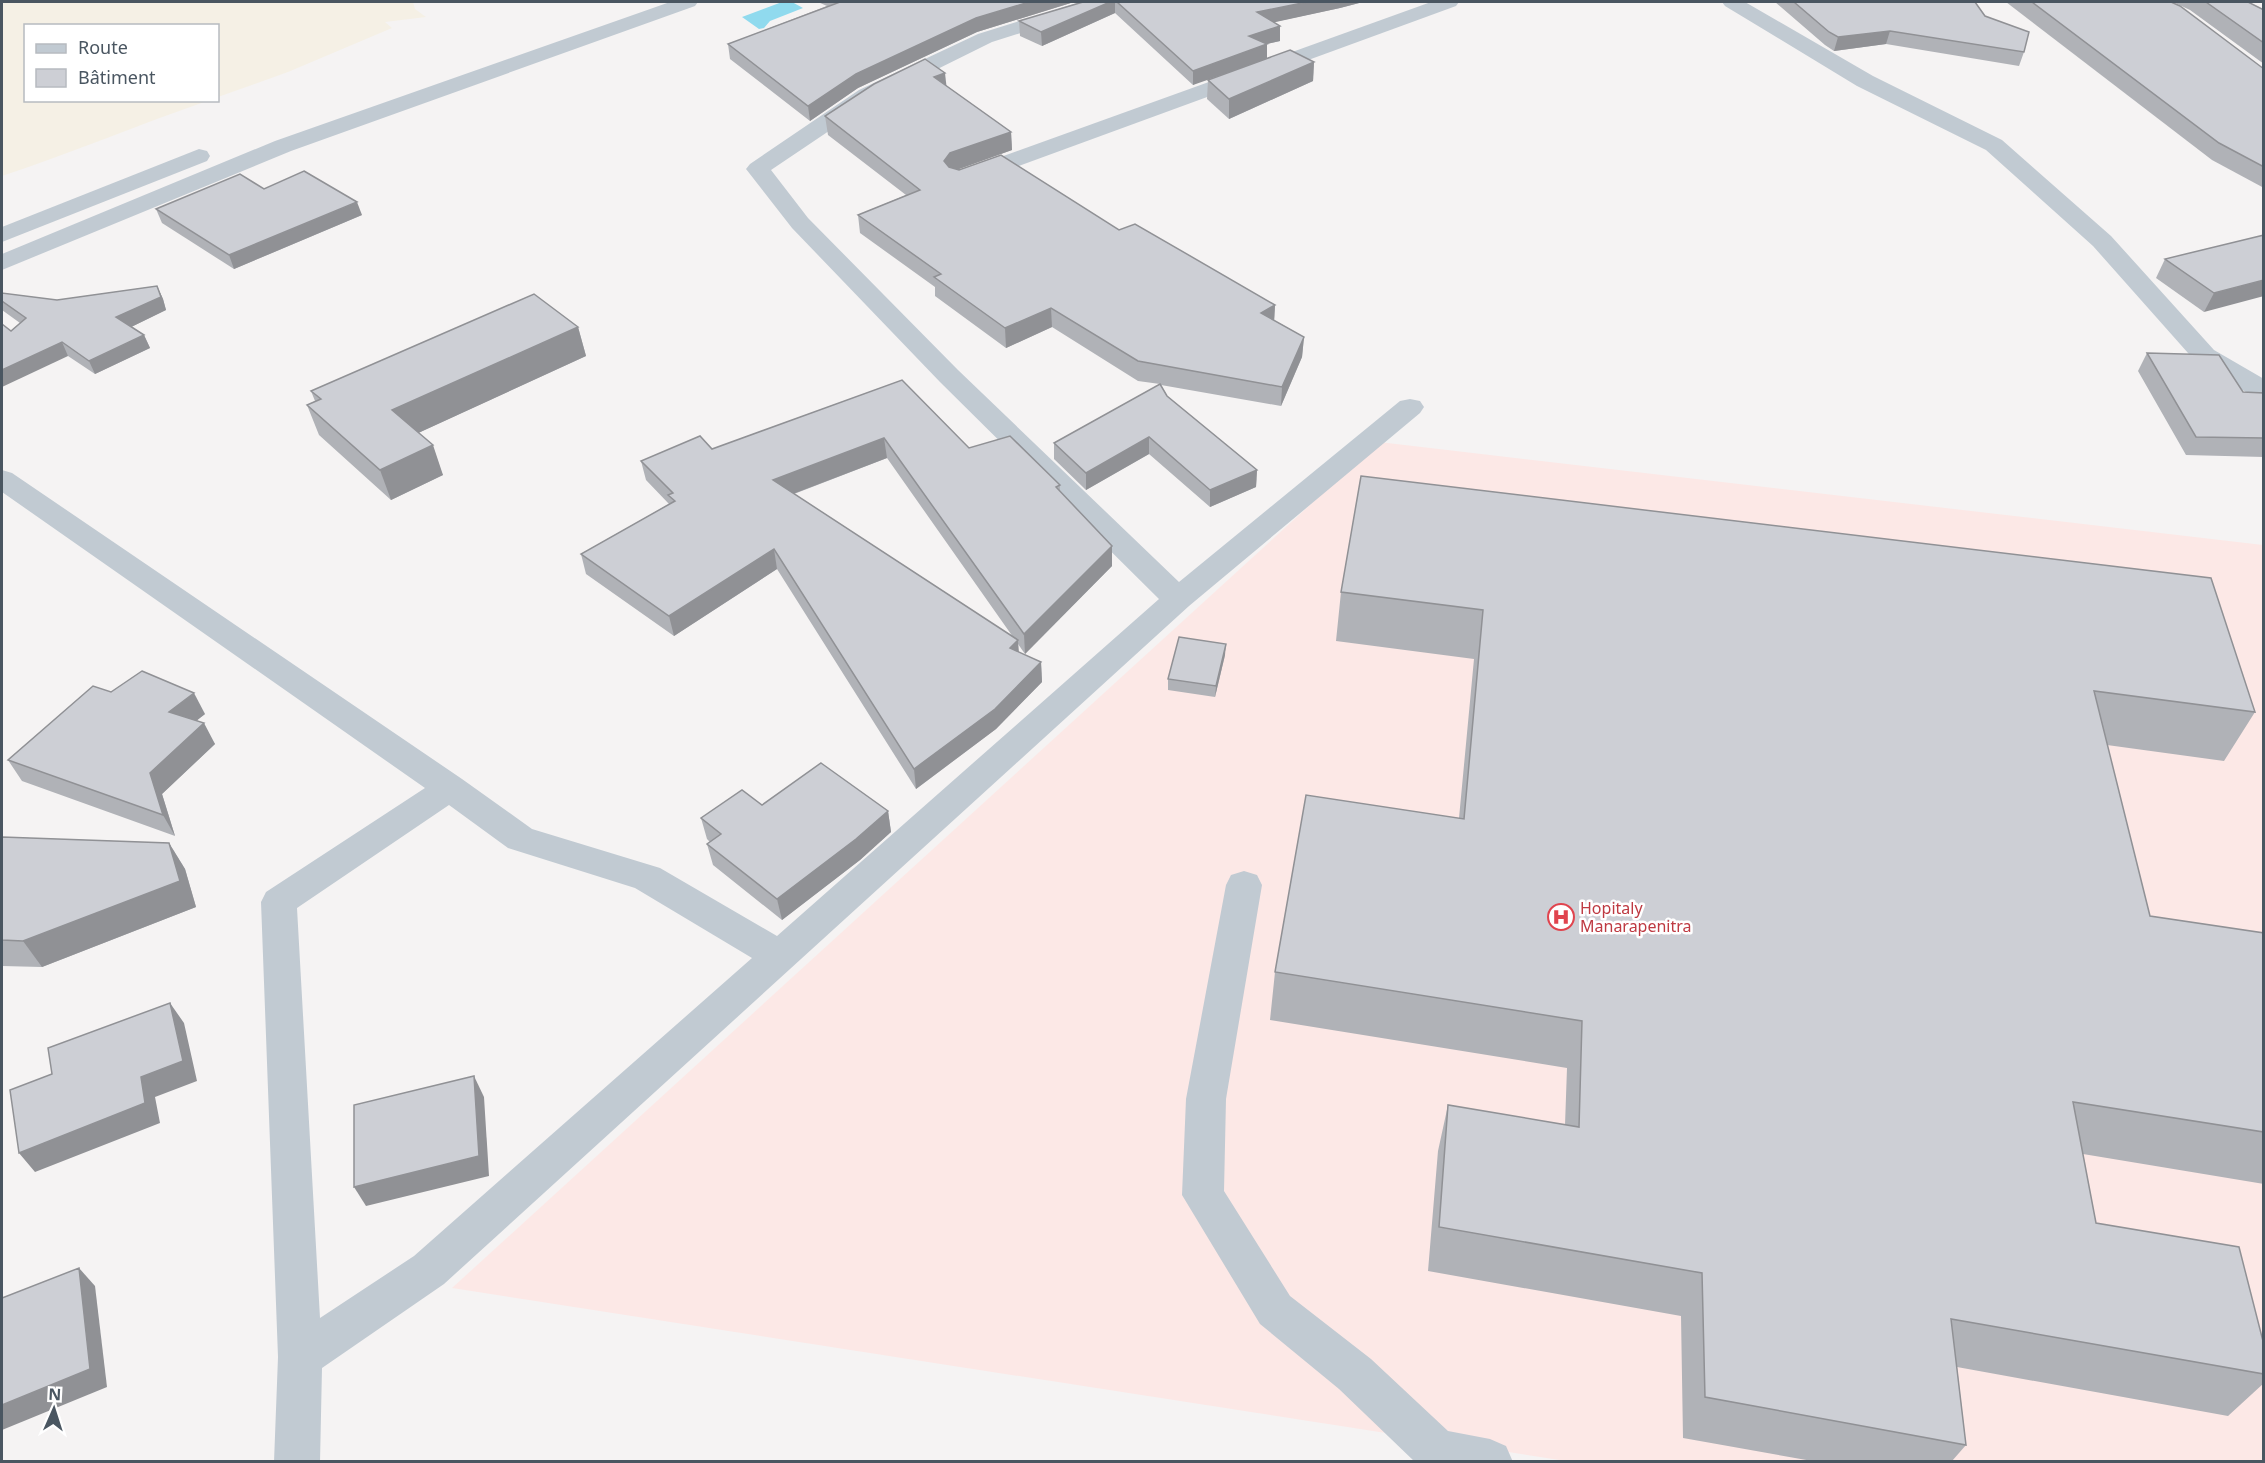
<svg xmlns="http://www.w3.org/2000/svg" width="2265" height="1463" font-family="'Noto Sans',sans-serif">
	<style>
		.medical { fill: #fce8e6 }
		.sand { fill: #f5f0e5 }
		.water { fill: #90daee }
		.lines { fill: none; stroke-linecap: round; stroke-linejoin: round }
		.minor { fill: #c1cad2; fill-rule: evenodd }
		.wall { fill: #b0b2b7; fill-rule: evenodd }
		.shaded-wall { fill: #909195 }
		.building { fill: #cdcfd5; stroke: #909195; stroke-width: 1.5 }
		.labels { text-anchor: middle; stroke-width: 5; stroke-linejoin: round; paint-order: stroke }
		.health-label { font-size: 16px; fill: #be3a42; stroke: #fff; text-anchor: start }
	</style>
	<rect width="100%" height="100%" fill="#f5f3f3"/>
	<polygon class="medical" points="1379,442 2263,545 2263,1461 1566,1461 452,1288"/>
	<path class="sand" d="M 2,2 L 413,2 L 415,9 L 426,17 L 385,22 L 392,28 L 288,72 L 218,97 L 218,26 L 26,26 L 26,100 L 207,101 C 138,125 71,153 2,176 Z"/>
	<polygon class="water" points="782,2 792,2 803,8 770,21 764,28 759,29 742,17"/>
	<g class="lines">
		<g class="minor">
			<polygon points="670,2 698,2 695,6 291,151 2,270 2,254 275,141"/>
			<path d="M 1080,2 L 1109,2 L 1106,6 L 992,42 L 875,100 L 771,170 L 808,218 L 958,370 L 1179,582 L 1400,401 L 1410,399 L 1420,401 L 1424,407 L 1420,413 L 1189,606 L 444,1284 L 322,1368 L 320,1462 L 274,1462 L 278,1357 L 261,902 L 266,892 L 425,788 L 2,492 L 2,470 L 12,473 L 462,779 L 532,829 L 660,868 L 777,936 L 1159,599 L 940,382 L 792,228 L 746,169 L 750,164 L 859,90 L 978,34 ZM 449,805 L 508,848 L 635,888 L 752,958 L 414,1256 L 320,1318 L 297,908 Z"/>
			<polygon points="1431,2 1459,2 1456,6 975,182 967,184 959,182 955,177 959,172"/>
			<polygon points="1722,2 1745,2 1873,76 2002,140 2111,236 2214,350 2264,379 2264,399 2254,397 2196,362 2093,246 1986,150 1857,86 1725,6"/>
			<polygon points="199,149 207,151 210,156 207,161 2,242 2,227"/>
			<polygon points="1244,871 1257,875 1262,885 1226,1099 1224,1191 1290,1296 1371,1359 1448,1431 1490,1439 1506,1446 1513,1462 1415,1462 1339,1389 1260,1324 1182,1195 1186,1099 1226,885 1231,875"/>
		</g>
	</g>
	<g class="wall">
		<polygon points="818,2 1074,2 977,32 858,88 810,121 730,59 728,44 827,6"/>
		<polygon points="1083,2 1363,2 1340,8 1274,22 1280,41 1267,44 1193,85 1115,13 1042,46 1020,36 1019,21"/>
		<polygon points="1775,2 1975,2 1985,16 2024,52 2019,66 1886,44 1834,51 1825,45"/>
		<polygon points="2006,2 2171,2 2264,69 2264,188 2212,160"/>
		<polygon points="2173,2 2248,2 2264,10 2264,64 2190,10"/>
		<polygon points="1314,62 1313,81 1229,119 1207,99 1208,80"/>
		<polygon points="946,86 1011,132 1012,150 958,169 1119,230 1275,305 1274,320 1304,337 1302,357 1281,406 1161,385 1167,396 1257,470 1256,487 1210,507 1149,454 1086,490 1054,459 1054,443 1160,384 1138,381 1052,327 1006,348 935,296 935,287 860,233 858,215 906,195 828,135 825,116"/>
		<polygon points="264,189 362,215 234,269 162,223 156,209"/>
		<polygon points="2264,235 2204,312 2156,278 2165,259"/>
		<polygon points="157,286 163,299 166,310 131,327 144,335 150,348 95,374 68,356 11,331 20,323 2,310 2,293 57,300"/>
		<polygon points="578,327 586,356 418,433 443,475 391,500 319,435 307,405 315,401 311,391"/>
		<polygon points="2147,353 2243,392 2264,393 2264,457 2186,455 2138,371"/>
		<path d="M 902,380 L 969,448 L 1060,485 L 1060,492 L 1112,546 L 1112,566 L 1025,654 L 1018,644 L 1019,652 L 1041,662 L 1042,682 L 996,729 L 916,789 L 777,569 L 674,636 L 586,574 L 581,554 L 669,504 L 646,480 L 641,461 L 712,449 ZM 887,458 L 1013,637 L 794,494 Z"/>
		<polygon points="1361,476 2255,712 2224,761 2107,745 2150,916 2264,933 2264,1184 2083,1154 2096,1223 2264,1345 2264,1383 2228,1416 1957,1367 1966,1445 1952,1461 1812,1461 1683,1438 1681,1316 1428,1271 1438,1151 1448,1105 1565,1125 1567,1068 1270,1020 1275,972 1459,818 1474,659 1336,641 1341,592"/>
		<polygon points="1225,655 1215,697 1168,690 1168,679"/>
		<polygon points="111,692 205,714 197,720 215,744 162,794 175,836 22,781 8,760"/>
		<polygon points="762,805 888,811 891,832 860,860 782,920 713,865 707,844 710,842 707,839 701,818"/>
		<polygon points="2,837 169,843 185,869 196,907 42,967 2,966"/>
	</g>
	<g class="shaded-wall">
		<polygon points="1029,2 1074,2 977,32 858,88 810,121 808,106 856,74 976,18"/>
		<polygon points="1110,2 1115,2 1115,13 1042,46 1041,32"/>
		<polygon points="1307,2 1363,2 1340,8 1257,26 1257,12"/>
		<polygon points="1280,26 1280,41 1267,44 1267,59 1193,85 1193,71 1249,36"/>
		<polygon points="1890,31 1886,44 1834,51 1838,37"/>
		<polygon points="1314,62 1313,81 1229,119 1229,99"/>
		<polygon points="945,73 947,91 934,77"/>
		<polygon points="1011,132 1012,150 951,172 944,161 950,153"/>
		<polygon points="357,202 362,215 234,269 229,255"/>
		<polygon points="2264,280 2264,296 2204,312 2214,293"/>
		<polygon points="157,286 163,299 166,310 123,331 116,317"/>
		<polygon points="1275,305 1274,324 1261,313"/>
		<polygon points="1051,308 1052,327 1006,348 1005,328"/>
		<polygon points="578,327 586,356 403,440 392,410"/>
		<polygon points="144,335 150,348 95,374 89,361"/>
		<polygon points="1304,337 1302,357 1281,406 1282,387"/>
		<polygon points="62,342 68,356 2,387 2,370"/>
		<polygon points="1149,437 1149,454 1086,490 1086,473"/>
		<polygon points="884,438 887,458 777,500 773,480"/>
		<polygon points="433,445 443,475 391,500 380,470"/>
		<polygon points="1257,470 1256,487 1210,507 1210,490"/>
		<polygon points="1112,546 1112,566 1025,654 1024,634"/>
		<polygon points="774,549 777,569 674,636 669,616"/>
		<polygon points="1018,640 1019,660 1010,648"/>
		<polygon points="1226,644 1225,655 1215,697 1216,686"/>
		<polygon points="1041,662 1042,682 996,729 916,789 914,769"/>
		<polygon points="194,693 205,714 181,733 169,712"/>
		<polygon points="204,723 215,744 162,794 175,836 163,815 150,773"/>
		<polygon points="888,811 891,832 860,860 782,920 777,899"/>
		<polygon points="169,843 185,869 196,907 42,967 23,941"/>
		<polygon points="170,1003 184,1023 197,1081 155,1097 160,1123 35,1172 19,1153 141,1077"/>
		<polygon points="474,1076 484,1097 489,1176 366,1206 354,1187"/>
		<polygon points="79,1268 95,1286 107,1387 2,1430 2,1405"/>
	</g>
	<g class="building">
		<polygon points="840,2 1029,2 976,18 856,74 808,106 728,44"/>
		<polygon points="1083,2 1110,2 1041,32 1019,21"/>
		<polygon points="1117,2 1307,2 1257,12 1280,26 1249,36 1267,44 1193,71"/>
		<polygon points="1794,2 1975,2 1985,16 2029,32 2024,52 1890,31 1838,37 1829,32"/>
		<polygon points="2032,2 2171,2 2180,6 2264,69 2264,167 2219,143"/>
		<polygon points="2206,2 2248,2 2264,10 2264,43"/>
		<polygon points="1290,50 1314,62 1229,99 1208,80"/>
		<polygon points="925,59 945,73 934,77 1011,132 950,153 944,161 949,167 959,170 1001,155 1119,230 1135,224 1275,305 1261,313 1304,337 1282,387 1138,361 1051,308 1005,328 934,277 941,274 858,215 920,190 825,116 874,84"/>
		<polygon points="304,171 357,202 229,255 156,209 240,174 264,189"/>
		<polygon points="2264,235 2264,280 2214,293 2165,259"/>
		<polygon points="157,286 161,297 116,317 144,335 89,361 62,342 2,370 2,324 11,331 26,318 2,301 2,293 57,300"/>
		<polygon points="534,294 578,327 392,410 433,445 380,470 307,405 321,399 311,391"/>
		<polygon points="2147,353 2219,355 2243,392 2264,393 2264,438 2196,437"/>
		<polygon points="902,380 969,448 1010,436 1060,485 1056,487 1112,546 1024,634 884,438 773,480 1018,640 1010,648 1041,662 995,709 914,769 774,549 669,616 581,554 675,501 668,495 673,493 641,461 700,436 712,449"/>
		<polygon points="1160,384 1167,396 1257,470 1210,490 1149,437 1086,473 1054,443"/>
		<polygon points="1361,476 2211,578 2255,712 2094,691 2150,916 2264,933 2264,1132 2073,1102 2096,1223 2239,1247 2264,1345 2264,1374 1951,1319 1966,1445 1705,1397 1702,1273 1439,1227 1448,1105 1579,1127 1582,1021 1275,972 1306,795 1464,819 1483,610 1341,592"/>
		<polygon points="1179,637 1226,644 1216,686 1168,679"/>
		<polygon points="142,671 194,693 169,712 204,723 150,773 163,815 8,760 93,686 111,692"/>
		<polygon points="821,763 888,811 856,839 777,899 707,844 721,834 701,818 742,790 762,805"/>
		<polygon points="2,837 169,843 180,881 23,941 2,940"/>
		<polygon points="170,1003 183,1061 141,1077 145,1103 19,1153 10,1090 52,1074 48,1048"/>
		<polygon points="474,1076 479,1156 354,1187 354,1105"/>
		<polygon points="79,1268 90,1369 2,1405 2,1298"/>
	</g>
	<defs>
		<symbol id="hospital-ring" viewBox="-11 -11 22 22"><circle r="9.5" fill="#fff" stroke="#e0444e" stroke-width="1.5"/><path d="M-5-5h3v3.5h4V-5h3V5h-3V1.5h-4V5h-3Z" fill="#e0444e"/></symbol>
	</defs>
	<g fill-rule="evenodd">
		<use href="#hospital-ring" x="1546" y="902" width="30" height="30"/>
	</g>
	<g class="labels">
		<g class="health-label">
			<text x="1580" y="914">Hopitaly<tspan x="1580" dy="18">Manarapenitra</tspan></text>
		</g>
	</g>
	<rect width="2265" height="1463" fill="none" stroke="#4a5661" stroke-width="6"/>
	<rect x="24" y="24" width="195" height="78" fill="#ffffff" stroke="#b7bbc0" stroke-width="1.5"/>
	<rect x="36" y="44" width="30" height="9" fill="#c1cad2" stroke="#b7bbc0" stroke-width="1.5"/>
	<text x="78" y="54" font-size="18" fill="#4a5661">Route</text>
	<rect x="36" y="69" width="30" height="18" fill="#cdcfd5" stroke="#b7bbc0" stroke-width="1.5"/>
	<text x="78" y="84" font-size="18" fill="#4a5661">Bâtiment</text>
	<g transform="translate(54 1409) rotate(3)" stroke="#ffffff" stroke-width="4.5" paint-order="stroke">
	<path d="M0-4.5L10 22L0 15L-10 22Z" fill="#4a5661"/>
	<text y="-9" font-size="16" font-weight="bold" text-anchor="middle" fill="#4a5661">N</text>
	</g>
</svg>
